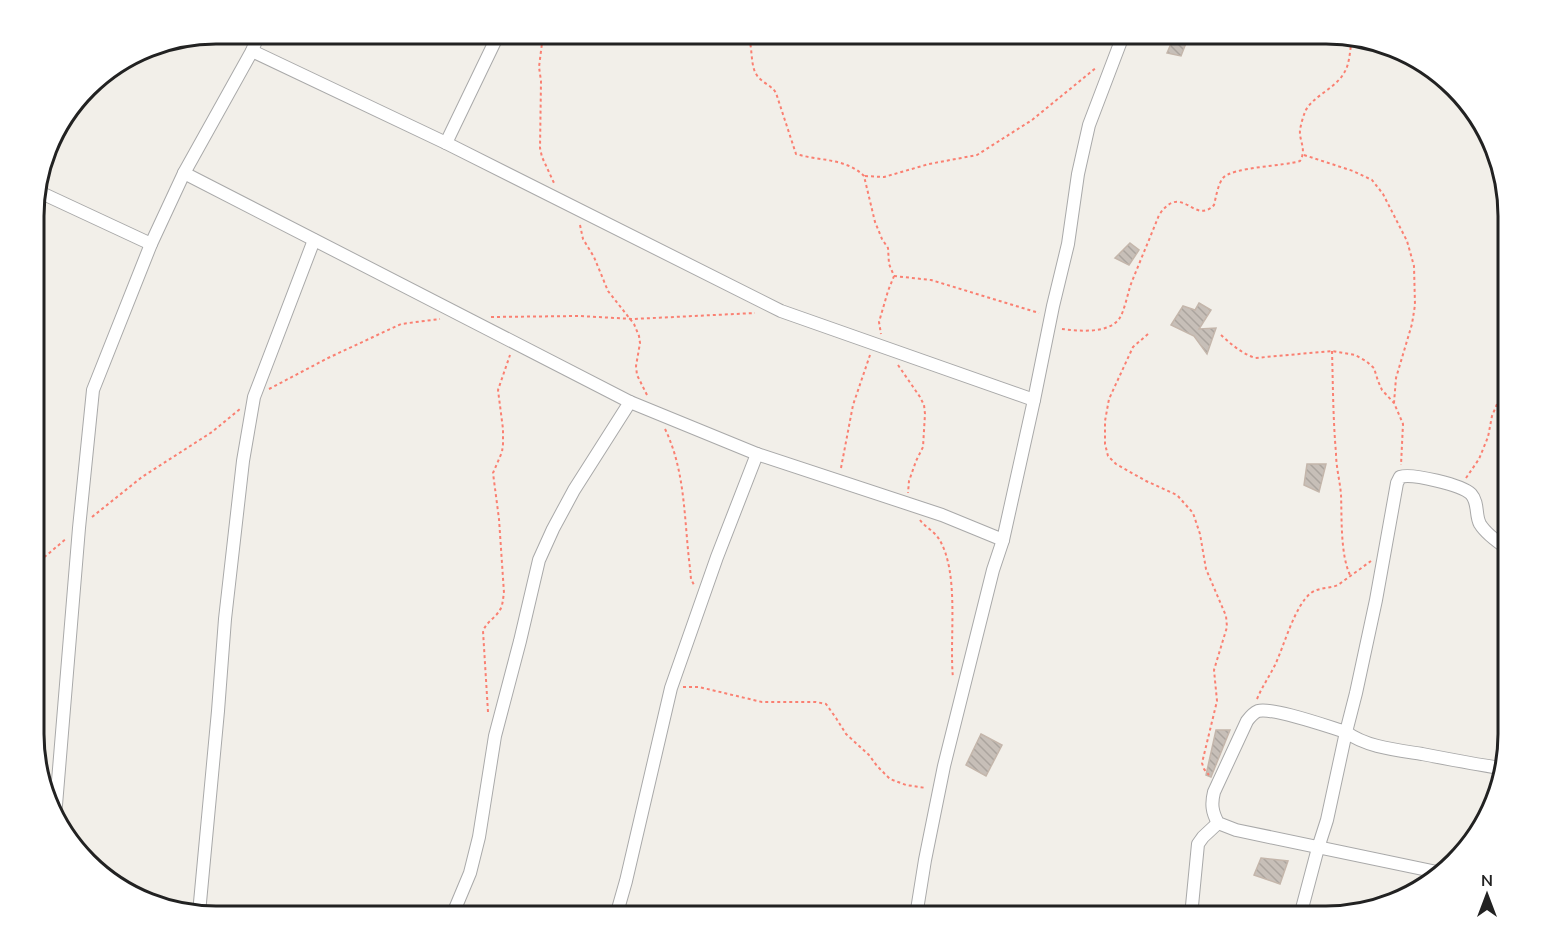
<svg xmlns="http://www.w3.org/2000/svg" width="1541" height="949" font-family="'Nunito Sans',sans-serif">
	<style>
		.building { fill: url(#building-back-hatch); stroke: #c4b6ab; stroke-width: 1.5 }
		.lines { fill: none; stroke-linecap: round; stroke-linejoin: round }
		.minor-casing { stroke: #a9a9a9; stroke-width: 14 }
		.path { stroke: #fa8072; stroke-width: 2; stroke-dasharray: 3 3; stroke-linecap: butt }
		.minor { stroke: #fff; stroke-width: 12 }
		.rim { fill: none; stroke: #222; stroke-width: 3 }
	</style>
	<defs>
		<pattern id="building-back-hatch" width="6" height="6" patternUnits="userSpaceOnUse" patternTransform="scale(1.5)"><rect width="6" height="6" fill="#c7bfb8"/><path d="M-1 5l2 2M0 0l6 6M5-1l2 2" fill="none" stroke="#aba49e"/></pattern>
	</defs>
	<rect width="100%" height="100%" fill="#f2efe9"/>
	<g class="building">
		<polygon points="1174,37 1186,43 1181,56 1167,53"/>
		<polygon points="1130,243 1139,250 1129,265 1115,258"/>
		<polygon points="1199,303 1211,310 1199,329 1216,328 1207,354 1194,336 1171,325 1183,306 1195,310"/>
		<polygon points="1307,464 1326,464 1319,492 1304,485"/>
		<polygon points="1216,730 1230,730 1211,777 1206,775"/>
		<polygon points="981,734 1002,745 986,776 966,765"/>
		<polygon points="1261,858 1288,861 1280,884 1254,875"/>
	</g>
	<g class="lines">
		<defs>
			<g id="minor">
				<polyline points="252,51 446,143 781,311 1034,400"/>
				<polyline points="446,143 499,33"/>
				<polyline points="184,173 630,402 757,454 942,515 1003,540"/>
				<polyline points="35,190 151,244"/>
				<path d="M 1500,768 C 1474,764 1448,759 1422,754 C 1397,750 1366,747 1346,732 L 1356,693 L 1376,600 L 1397,483 L 1400,477 C 1412,473 1462,485 1471,494 C 1479,503 1475,515 1480,524 C 1486,534 1499,543 1508,549"/>
				<polyline points="55,817 79,528 93,390 151,244 184,173 252,51 259,33"/>
				<polyline points="199,913 218,711 225,619 243,461 254,397 314,240"/>
				<polyline points="452,916 470,873 479,837 495,736 520,641 539,560 553,529 574,490 630,402"/>
				<polyline points="616,916 626,881 671,688 717,557 757,454"/>
				<polyline points="916,916 925,860 944,766 993,570 1003,540 1034,400 1053,306 1068,244 1078,174 1089,125 1124,33"/>
				<polyline points="1191,916 1198,844 1203,837 1218,823"/>
				<path d="M 1300,916 L 1318,848 L 1327,820 L 1346,732 C 1329,727 1273,707 1258,711 C 1253,713 1250,717 1247,721 L 1214,792 C 1211,804 1212,812 1218,823 L 1236,830 L 1437,872"/>
			</g>
		</defs>
		<use href="#minor" class="minor-casing"/>
		<g class="path">
			<polyline points="541,33 542,43 539,67 541,81 540,148 542,157 554,183"/>
			<path d="M 747,33 C 753,45 750,60 755,72 C 760,83 771,84 776,93 L 796,154 C 819,161 846,158 864,176 L 875,222 L 882,239 L 888,248 L 889,264 L 894,276 L 888,291 L 879,322 L 881,334"/>
			<polyline points="1304,155 1353,171 1372,180 1383,194 1407,241 1414,266 1415,305 1412,324 1396,378 1394,403"/>
			<polyline points="865,176 884,177 929,164 977,155 1032,120 1097,67"/>
			<polyline points="580,225 583,239 594,257 608,291 634,324 639,336 640,343 636,366 637,375 647,395"/>
			<polyline points="894,276 931,280 1039,313"/>
			<polyline points="491,317 579,316 633,319 755,313"/>
			<path d="M 1062,329 C 1078,331 1108,334 1119,319 C 1124,313 1128,292 1131,284 C 1140,261 1150,238 1159,215 C 1182,181 1194,226 1214,205 C 1216,197 1218,184 1223,178 C 1232,167 1285,166 1300,161 C 1307,149 1299,141 1300,130 C 1301,124 1303,117 1305,112 C 1311,97 1335,89 1344,73 C 1350,64 1350,49 1352,37"/>
			<polyline points="1148,334 1133,347 1109,399 1105,421 1105,444 1108,456 1116,464 1146,481 1177,495 1193,513 1200,534 1206,569 1226,616 1227,627 1214,670 1217,701 1202,763 1204,769 1209,775"/>
			<path d="M 1221,335 C 1231,344 1241,353 1255,358 L 1332,351 L 1355,355 L 1366,361 L 1374,368 L 1378,381 L 1382,390 L 1394,403 L 1403,424 L 1401,465"/>
			<path d="M 1332,351 C 1333,385 1333,419 1336,453 C 1336,467 1340,481 1341,495 C 1342,518 1340,556 1351,577"/>
			<polyline points="898,365 920,397 924,405 925,414 923,447 916,461 909,481 908,493"/>
			<polyline points="269,389 328,358 401,324 440,319"/>
			<path d="M 665,429 C 686,472 684,522 690,568 L 691,579 L 694,585"/>
			<polyline points="841,468 853,405 870,355"/>
			<polyline points="1466,478 1479,459 1488,437 1492,416 1508,378"/>
			<polyline points="92,517 142,477 212,432 240,409"/>
			<path d="M 920,520 C 925,527 934,531 939,539 C 960,573 949,638 953,678"/>
			<polyline points="35,565 67,538"/>
			<polyline points="683,687 699,687 762,702 816,702 826,704 836,718 846,734 869,755 877,766 890,779 906,785 926,788"/>
			<path d="M 1257,699 C 1262,687 1269,677 1275,665 C 1284,646 1295,605 1311,593 C 1319,587 1329,589 1338,585 L 1371,561"/>
			<path d="M 488,712 L 483,631 C 487,621 497,617 501,608 C 503,603 503,598 504,593 L 499,519 L 493,473 L 502,452 L 503,444 L 503,429 L 498,390 L 510,355"/>
		</g>
		<use href="#minor" class="minor"/>
	</g>
	<path d="M0 0H1541V949H0ZM216 44H1326A172 172 0 0 1 1498 216V734A172 172 0 0 1 1326 906H216A172 172 0 0 1 44 734V216A172 172 0 0 1 216 44Z" fill="#fff" fill-rule="evenodd"/>
	<path class="rim" d="M216 44H1326A172 172 0 0 1 1498 216V734A172 172 0 0 1 1326 906H216A172 172 0 0 1 44 734V216A172 172 0 0 1 216 44Z"/>
	<g transform="translate(1487 895)" stroke="#ffffff" stroke-width="4.5" paint-order="stroke">
	<path d="M0-4.5L10 22L0 15L-10 22Z" fill="#222222"/>
	<text y="-9" font-size="16" font-weight="bold" text-anchor="middle" fill="#222222">N</text>
	</g>
</svg>
